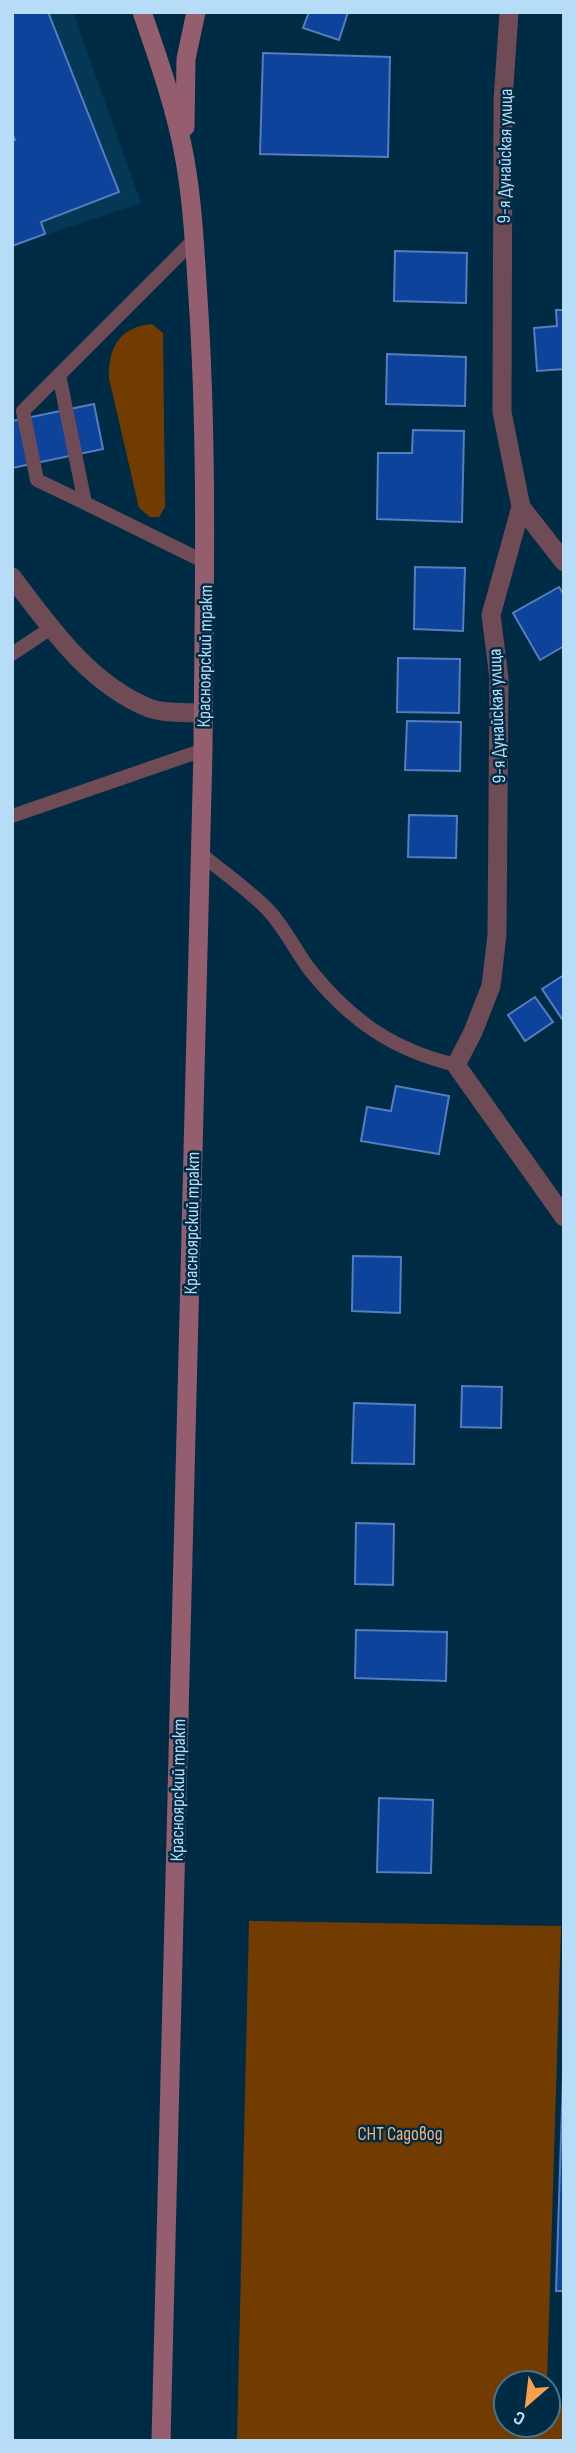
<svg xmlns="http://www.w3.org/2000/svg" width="576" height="2453" font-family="'Sofia Sans Condensed',sans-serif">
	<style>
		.built { fill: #043854 }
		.green { fill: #723c00 }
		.building { fill: #0d439a; stroke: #567dbe; stroke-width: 2 }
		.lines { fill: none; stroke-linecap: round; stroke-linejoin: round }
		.service { stroke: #6e4b55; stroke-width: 14 }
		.minor { stroke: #6e4b55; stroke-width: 19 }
		.secondary { stroke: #955e6e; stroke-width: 19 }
		.labels { text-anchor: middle; stroke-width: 5; stroke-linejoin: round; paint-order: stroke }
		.street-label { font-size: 19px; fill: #b7dcf7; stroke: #002b44 }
		.park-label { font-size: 19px; fill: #f4b076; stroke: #002b44 }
	</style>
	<rect width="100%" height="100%" fill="#002b44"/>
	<polygon class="built" points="12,12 73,12 141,203 12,246"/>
	<g class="green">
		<path d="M 152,324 L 163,333 L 165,507 L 159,517 L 150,517 L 139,508 L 109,378 C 108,347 120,327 152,324 Z"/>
		<polygon points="249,1921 561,1926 547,2383 506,2383 506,2425 548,2425 548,2405 564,2406 564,2441 237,2441"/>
	</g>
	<g class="building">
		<polygon points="16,12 48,12 119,192 41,222 45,234 12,246 12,141 15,140 12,132 12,14"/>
		<polygon points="309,12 348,12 339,40 303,28"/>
		<polygon points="263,53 390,57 388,157 260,154"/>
		<polygon points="395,251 467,253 466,303 394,301"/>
		<polygon points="556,310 564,310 564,369 537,371 534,328 557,326"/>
		<polygon points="387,354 466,357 465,406 386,404"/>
		<polygon points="94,404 103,449 12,468 12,421"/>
		<polygon points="413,430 464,431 462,522 377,519 378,453 412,453"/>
		<polygon points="415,567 465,568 463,631 414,629"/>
		<polygon points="559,587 564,595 564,646 540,660 513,613"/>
		<polygon points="398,658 460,659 459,713 397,712"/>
		<polygon points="407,721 461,722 460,771 405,770"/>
		<polygon points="409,815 457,816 456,858 408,857"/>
		<polygon points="564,975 564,1018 562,1019 542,989"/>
		<polygon points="535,997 553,1022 525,1041 508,1015"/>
		<polygon points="396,1086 449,1096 439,1154 361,1141 367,1107 391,1111"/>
		<polygon points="353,1256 401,1257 400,1313 352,1311"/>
		<polygon points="462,1386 502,1387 501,1428 461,1427"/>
		<polygon points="354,1403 415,1405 414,1464 352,1463"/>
		<polygon points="356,1523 394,1524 393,1585 355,1584"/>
		<polygon points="356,1630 447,1632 446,1681 355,1678"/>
		<polygon points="379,1798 433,1800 431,1873 377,1872"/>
		<polygon points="564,2047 564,2291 556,2291"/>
	</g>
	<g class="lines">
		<g class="service">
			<polyline points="194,240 59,375 85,503 205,562"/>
			<polyline points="59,375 23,411 37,480 85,503"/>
			<polyline points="12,654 51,628"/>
			<polyline points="12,816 203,750"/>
			<path d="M 200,853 C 221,871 252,892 270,912 C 285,929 296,951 310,970 C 351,1021 393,1050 456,1065"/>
		</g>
		<g class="minor">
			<polyline points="509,12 503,101 502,412 521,507 491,615 499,678 497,935 491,986 473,1032 456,1065 564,1217"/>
			<polyline points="521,507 564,562"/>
			<path d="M 12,577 C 50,627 89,684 149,708 C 164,714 187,712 203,713"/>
		</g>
		<g class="secondary">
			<path d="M 142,12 C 159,61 176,109 185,160 C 193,206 195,252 198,298 C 208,449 204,600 203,750 L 161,2441"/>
			<polyline points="185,127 186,59 196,12"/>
		</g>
	</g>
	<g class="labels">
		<g class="street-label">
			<text transform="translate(504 156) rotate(-89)" y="7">9-я Дунайская улица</text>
			<text transform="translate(204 656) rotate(-89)" y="7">Красноярский тракт</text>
			<text transform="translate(496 716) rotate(-92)" y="7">9-я Дунайская улица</text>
			<text transform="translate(191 1223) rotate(-89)" y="7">Красноярский тракт</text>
			<text transform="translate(177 1790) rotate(-89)" y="7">Красноярский тракт</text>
		</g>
		<g class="park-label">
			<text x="400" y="2140">СНТ Садовод</text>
		</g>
	</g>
	<rect width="576" height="2453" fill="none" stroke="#b7dcf7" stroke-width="28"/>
	<g transform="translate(527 2404) rotate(208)"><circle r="33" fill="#002b44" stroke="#49728c" stroke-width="2"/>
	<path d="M0-5L12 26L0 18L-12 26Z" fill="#f99f4d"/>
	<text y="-10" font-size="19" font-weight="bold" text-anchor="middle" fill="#b7dcf7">С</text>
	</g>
</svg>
